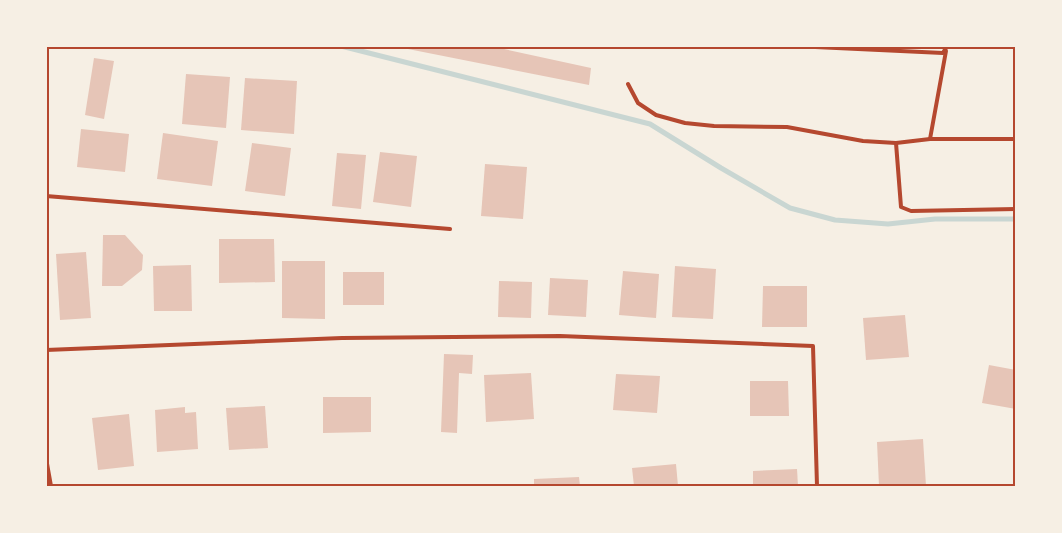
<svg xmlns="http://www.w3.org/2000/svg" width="1062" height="533" font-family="'Source Serif 4',serif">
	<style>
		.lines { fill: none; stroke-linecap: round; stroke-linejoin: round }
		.stream { stroke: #c9d6d2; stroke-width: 5 }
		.building { fill: #e6c5b7 }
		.service { stroke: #b5482f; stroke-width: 4 }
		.neatline { fill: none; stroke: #b5482f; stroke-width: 2 }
	</style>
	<rect width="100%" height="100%" fill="#f6efe4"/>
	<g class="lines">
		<polyline class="stream" points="341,46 650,124 721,168 790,208 835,220 888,224 935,219 1016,219"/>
	</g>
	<g class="building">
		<polygon points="403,46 490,46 591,68 589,85 403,48"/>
		<polygon points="94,58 114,61 104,119 85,115"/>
		<polygon points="186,74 230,77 226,128 182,124"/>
		<polygon points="245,78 297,81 294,134 241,130"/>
		<polygon points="81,129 129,134 125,172 77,167"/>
		<polygon points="163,133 218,141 212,186 157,179"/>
		<polygon points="252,143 291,148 285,196 245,191"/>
		<polygon points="380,152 417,156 411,207 373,202"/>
		<polygon points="337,153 366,155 361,209 332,206"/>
		<polygon points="485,164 527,167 523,219 481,216"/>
		<polygon points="103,235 125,235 143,255 142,270 122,286 102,286"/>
		<polygon points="219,239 274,239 275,282 219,283"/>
		<polygon points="86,252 91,318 60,320 56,254"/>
		<polygon points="282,261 325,261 325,319 282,318"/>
		<polygon points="191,265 192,311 154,311 153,266"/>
		<polygon points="675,266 716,269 713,319 672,317"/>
		<polygon points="623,271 659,274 656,318 619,315"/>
		<rect x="343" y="272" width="41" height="33"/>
		<polygon points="550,278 588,280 586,317 548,315"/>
		<polygon points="499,281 532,282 531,318 498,317"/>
		<polygon points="763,286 807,286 807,327 762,327"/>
		<polygon points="905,315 909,357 866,360 863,318"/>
		<polygon points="444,354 473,355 472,374 459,373 457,433 441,432"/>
		<polygon points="989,365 1016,370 1016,409 982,403"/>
		<polygon points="531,373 534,419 486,422 484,375"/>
		<polygon points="616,374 660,376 657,413 613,410"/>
		<polygon points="750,381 788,381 789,416 750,416"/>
		<polygon points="323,397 371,397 371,432 323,433"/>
		<polygon points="265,406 268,448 229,450 226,408"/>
		<polygon points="185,407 185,413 196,412 198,449 157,452 155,410"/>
		<polygon points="129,414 134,466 98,470 92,418"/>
		<polygon points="923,439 926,486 879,486 877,442"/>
		<polygon points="676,464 678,486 634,486 632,468"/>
		<polygon points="797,469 798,486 753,486 753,471"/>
		<polygon points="579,477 580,486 534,486 534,479"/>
	</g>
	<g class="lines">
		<g class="service">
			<polyline points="794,46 943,53 947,46"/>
			<polyline points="628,84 638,103 656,115 685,123 714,126 787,127 863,141 896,143 930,139 1016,139"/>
			<polyline points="930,139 946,51"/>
			<polyline points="896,143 901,207 911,211 1016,209"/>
			<polyline points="46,196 450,229"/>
			<polyline points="46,350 342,338 560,336 813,346 817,486"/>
			<polyline points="46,458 51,486"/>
		</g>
	</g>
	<rect width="1062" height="533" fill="none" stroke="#f6efe4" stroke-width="96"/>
	<rect x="48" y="48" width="966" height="437" class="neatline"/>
</svg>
